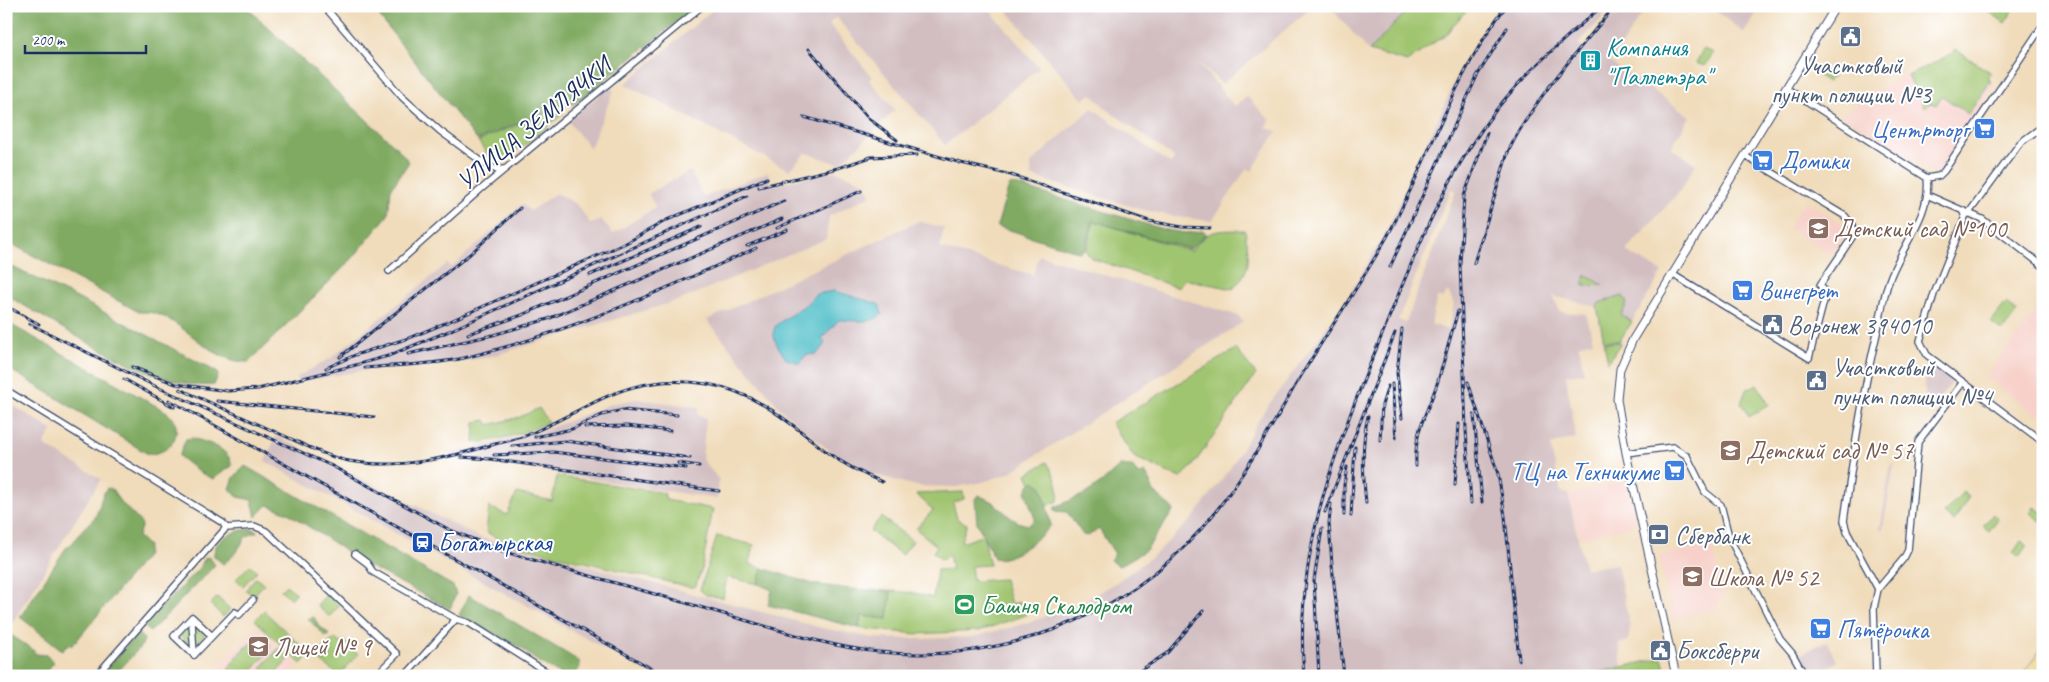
<svg xmlns="http://www.w3.org/2000/svg" width="2049" height="682" font-family="Caveat,sans-serif">
	<style>
		.built { fill: #f7d0c9 }
		.industrial { fill: #d2bec1; fill-rule: evenodd }
		.green { fill: #a0c570; stroke: #5e7a67 }
		.forest { fill: #80aa62; stroke: #4e6c60 }
		.sand { fill: #eeda9e; stroke: #84847e }
		.water { fill: #51bfc9; stroke: #367794 }
		.lines { fill: none; stroke-linecap: round; stroke-linejoin: round }
		.minor-casing { stroke: #3b496c; stroke-width: 8 }
		.major-casing { stroke: #3b496c; stroke-width: 9 }
		.minor { stroke: #fff; stroke-width: 5.5 }
		.major { stroke: #fff; stroke-width: 7 }
		.rail-casing { stroke: #1b2f5e; stroke-width: 3 }
		.rail { stroke: #fff; stroke-width: 1; stroke-dasharray: 4; stroke-linecap: butt }
		.labels { text-anchor: middle; stroke-width: 4; stroke-linejoin: round; paint-order: stroke }
		.culture-label { font-size: 25px; fill: #0d838f; stroke: #fff; text-anchor: start }
		.service-label { font-size: 25px; fill: #4e5e75; stroke: #fff; text-anchor: start }
		.street-label { font-size: 25px; fill: #1b2f5e; stroke: #fff }
		.shop-label { font-size: 25px; fill: #366cbe; stroke: #fff; text-anchor: start }
		.education-label { font-size: 25px; fill: #785e54; stroke: #fff; text-anchor: start }
		.transit-label { font-size: 25px; fill: #164399; stroke: #fff; text-anchor: start }
		.leisure-label { font-size: 25px; fill: #27864d; stroke: #fff; text-anchor: start }
	</style>
	<rect width="100%" height="100%" fill="#fff"/>
	<filter id="ink" filterUnits="userSpaceOnUse"><feTurbulence type="fractalNoise" baseFrequency=".02" numOctaves="2"/><feDisplacementMap in="SourceGraphic" scale="10" xChannelSelector="R" yChannelSelector="G"/><feConvolveMatrix kernelMatrix="1 2 1 2 8 2 1 2 1" color-interpolation-filters="sRGB"/></filter>
	<filter id="wash" filterUnits="userSpaceOnUse"><feTurbulence type="fractalNoise" baseFrequency=".0096" numOctaves="4" result="noise"/><feDisplacementMap in="SourceGraphic" scale="20" xChannelSelector="R" yChannelSelector="G"/><feGaussianBlur stdDeviation="1.12" result="paint"/><feColorMatrix in="noise" values="0 0 0 0 0 0 0 0 0 0 0 0 0 0 0 0 0 1.4 0 .05"/><feComposite in="paint" operator="in"/></filter>
	<g filter="url(#wash)">
		<rect width="100%" height="100%" fill="#f0dbba"/>
		<g class="built">
			<polygon points="1952,54 1996,84 1936,175 1841,115 1896,79"/>
			<polygon points="1805,201 1849,228 1831,255 1788,228"/>
			<polygon points="2043,301 2043,410 2038,416 1986,377"/>
			<polygon points="1625,480 1637,524 1580,538 1568,494"/>
			<polygon points="1712,544 1725,598 1716,601 1718,609 1673,619 1659,556"/>
			<polygon points="257,627 298,664 292,670 295,676 223,676 216,670"/>
		</g>
		<g class="industrial">
			<polygon points="717,6 986,6 1039,68 945,145 836,17 829,24 872,77 869,80 895,110 840,164 806,153 789,170 625,84"/>
			<polygon points="1003,6 1313,6 1222,84 1197,61 1234,106 1247,97 1269,119 1266,128 1277,131 1252,171 1247,168 1212,221 1177,217 1140,209 1031,176 1031,163 1092,108 1171,164 1175,158 1108,110 1091,94 1083,100"/>
			<polygon points="1329,6 1412,6 1369,51"/>
			<path d="M 1498,6 L 1613,6 L 1578,44 L 1583,49 L 1613,15 L 1616,17 L 1630,6 L 1637,6 L 1644,11 L 1610,62 L 1690,116 L 1671,148 L 1696,164 L 1678,193 L 1626,251 L 1662,272 L 1608,362 L 1597,307 L 1553,296 L 1560,312 L 1586,314 L 1593,341 L 1579,345 L 1584,373 L 1566,375 L 1576,438 L 1550,445 L 1561,492 L 1568,494 L 1585,569 L 1617,564 L 1630,627 L 1628,641 L 1619,644 L 1622,669 L 1595,676 L 654,676 L 265,461 L 276,436 L 479,537 L 822,628 L 874,638 L 919,639 L 972,637 L 1029,623 L 1086,600 L 1118,581 L 1153,556 L 1194,517 L 1231,467 L 1264,411 L 1344,304 L 1389,226 L 1455,81 ZM 1451,189 L 1456,190 L 1406,322 L 1398,320 ZM 1448,291 L 1454,304 L 1448,330 L 1431,324 L 1437,297 L 1443,299 Z"/>
			<polygon points="1710,6 1761,6 1744,33"/>
			<polygon points="609,87 614,90 590,148 568,121"/>
			<polygon points="690,171 704,197 768,172 771,185 836,171 866,183 870,196 829,216 826,239 680,300 485,358 422,367 366,370 298,382 297,377 331,358 447,264 452,267 522,204 530,211 556,193 576,204 591,224 602,220 613,234 656,207 648,194"/>
			<polygon points="919,221 944,228 940,248 1033,275 1039,255 1239,316 1243,322 1009,473 983,482 956,487 916,486 872,474 830,451 782,411 707,320"/>
			<polygon points="1934,368 1953,381 1934,406 1925,399 1924,381"/>
			<polygon points="637,399 699,407 698,415 706,418 702,459 719,480 717,499 492,463 450,459 449,453 540,432 611,404"/>
			<polygon points="6,401 52,430 44,445 101,479 6,633"/>
			<polygon points="1891,464 1894,464 1883,529 1880,529"/>
			<polygon points="1826,641 1838,662 1811,676 1800,655"/>
		</g>
		<g class="green">
			<polygon points="1412,6 1470,6 1446,34 1407,62 1369,51"/>
			<polygon points="1981,6 2010,6 2014,9 2005,23"/>
			<polygon points="1703,49 1714,53 1704,66 1696,63"/>
			<polygon points="1955,49 1991,73 1987,78 1991,81 1968,114 1942,96 1936,105 1931,103 1924,107 1908,76 1951,54"/>
			<polygon points="1820,67 1833,75 1828,82 1815,74"/>
			<polygon points="559,108 563,114 525,145 493,162 478,141"/>
			<path d="M 1094,221 L 1191,251 C 1209,227 1217,231 1245,230 C 1249,258 1253,267 1233,289 L 1184,279 L 1179,288 L 1091,258 L 1086,251 Z"/>
			<polygon points="1585,274 1603,285 1584,286"/>
			<polygon points="1623,296 1627,303 1621,315 1632,322 1619,341 1604,341 1597,307 1599,303"/>
			<polygon points="2006,303 2017,312 2002,331 1991,322"/>
			<polygon points="1620,342 1620,344 1608,362 1604,343"/>
			<polygon points="1236,349 1256,374 1192,467 1180,478 1134,457 1111,423"/>
			<polygon points="1757,384 1769,405 1749,417 1741,403 1746,390"/>
			<path d="M 539,408 L 548,422 C 526,433 500,440 474,443 L 475,422 L 486,420 L 489,425 L 520,417 Z"/>
			<path d="M 1047,462 C 1055,476 1060,484 1058,501 L 1042,508 L 1027,474 Z"/>
			<polygon points="557,476 664,493 666,500 713,509 702,568 695,587 689,587 506,543 486,532 489,507 507,515 517,493 552,501"/>
			<polygon points="963,492 964,499 953,503 957,519 967,524 961,541 965,542 983,535 990,565 971,566 973,581 1004,579 1011,604 1020,602 1026,615 979,631 917,634 859,628 861,616 888,619 891,591 914,593 933,598 937,570 952,569 949,555 942,560 933,552 937,546 916,529 933,510 916,494"/>
			<polygon points="1963,492 1969,497 1954,521 1944,513"/>
			<polygon points="2034,507 2043,513 2042,522 2030,513"/>
			<polygon points="1993,514 1998,519 1989,531 1983,526"/>
			<polygon points="881,517 913,541 902,555 870,531"/>
			<polygon points="717,536 754,545 750,564 762,568 758,584 727,577 723,598 706,595 700,590"/>
			<polygon points="2021,541 2027,545 2019,557 2013,553"/>
			<polygon points="250,565 257,571 243,586 236,579"/>
			<polygon points="255,578 264,584 253,596 246,590"/>
			<polygon points="286,585 296,593 291,599 281,590"/>
			<polygon points="327,594 339,606 329,617 317,605"/>
			<polygon points="217,597 230,609 223,617 210,604"/>
			<polygon points="264,611 310,654 301,664 255,620"/>
			<polygon points="192,623 205,635 193,648 180,636"/>
			<path d="M 262,638 L 270,644 L 269,652 L 247,676 L 227,676 C 226,665 252,638 262,638 Z"/>
			<polygon points="334,638 340,643 343,640 358,654 339,676 316,657"/>
			<polygon points="279,648 290,658 273,676 270,676 261,668"/>
			<polygon points="1662,658 1666,673 1650,676 1597,676 1596,673"/>
		</g>
		<g class="forest">
			<path d="M 6,6 L 245,6 L 399,150 L 409,162 L 391,189 L 388,215 L 352,259 L 249,362 C 212,364 186,322 154,313 C 149,312 143,312 139,312 L 6,241 Z"/>
			<polygon points="371,6 696,6 576,103 558,107 477,140"/>
			<polygon points="1012,184 1166,230 1185,233 1204,231 1206,234 1190,249 1093,221 1085,249 1079,252 997,226 1009,186"/>
			<path d="M 6,264 L 79,299 L 217,372 L 218,376 L 214,385 C 158,392 56,323 6,295 Z"/>
			<path d="M 6,322 L 167,412 C 170,416 175,421 176,426 C 178,444 164,454 148,454 L 6,367 Z"/>
			<path d="M 192,438 C 206,442 230,448 232,466 L 213,479 L 199,472 L 179,456 L 186,439 Z"/>
			<polygon points="245,466 453,586 456,594 450,609 367,565 288,513 268,505 256,517 252,500 238,497 230,489 234,477"/>
			<polygon points="1120,466 1132,466 1138,475 1145,472 1151,482 1152,490 1174,510 1146,550 1119,566 1110,560 1115,554 1099,529 1088,536 1083,535 1067,512 1054,511 1055,507 1085,494 1101,483"/>
			<path d="M 1034,481 L 1042,487 L 1051,525 C 1042,537 1010,563 994,558 L 977,523 L 975,499 L 978,495 C 984,498 991,500 996,505 C 1008,514 1013,523 1029,525 L 1035,519 L 1026,493 L 1028,486 Z"/>
			<path d="M 107,488 L 113,490 L 118,499 L 142,524 L 138,536 L 148,546 L 147,555 L 73,645 L 67,645 L 62,650 L 20,617 L 66,548 C 77,541 78,533 87,525 C 91,520 95,520 97,513 C 102,502 99,500 107,488 Z"/>
			<path d="M 249,529 L 256,530 L 257,532 L 245,537 C 241,547 232,558 223,564 L 214,556 C 213,538 235,531 249,529 Z"/>
			<polygon points="206,557 210,558 215,565 150,632 144,626 199,568"/>
			<polygon points="762,568 813,584 850,589 891,591 888,619 861,616 859,628 768,605 772,590 758,584"/>
			<polygon points="469,595 579,661 580,667 575,675 563,676 536,660 521,648 459,615"/>
			<polygon points="314,617 318,625 328,633 328,636 325,636 308,619"/>
			<polygon points="9,634 32,649 36,654 46,655 54,662 43,676 6,676 6,639"/>
			<polygon points="136,635 140,635 144,639 142,645 114,676 100,676"/>
		</g>
		<polygon class="sand" points="2043,646 2043,676 2021,676"/>
		<path class="water" d="M 834,291 L 879,304 L 882,314 C 871,325 853,320 839,320 L 822,338 L 825,344 L 817,354 L 806,355 L 800,363 L 786,359 C 780,348 769,338 776,325 L 805,305 L 816,294 Z"/>
	</g>
	<g filter="url(#ink)">
		<g class="lines">
			<defs>
				<g id="minor">
					<polyline points="324,6 402,97 440,131 485,164 497,170 504,169"/>
					<path d="M 1786,88 L 1927,178 C 1932,214 1900,248 1889,281 C 1883,297 1881,316 1877,333 C 1862,395 1853,457 1844,521 L 1847,532 L 1878,589 L 1874,608 L 1876,676"/>
					<polyline points="1927,178 1939,176 1944,171 2043,25"/>
					<polyline points="1927,195 1982,219 2043,266"/>
					<polyline points="1963,212 1965,217 1934,294 1920,341 1927,355 2043,442"/>
					<polyline points="1968,214 2020,143 2043,126"/>
					<polyline points="389,271 480,190 702,6"/>
					<polyline points="1672,274 1809,358 1826,293 1820,285 1853,236 1852,225 1845,216 1745,156"/>
					<polyline points="6,390 223,523 226,528"/>
					<polyline points="1626,453 1673,447 1687,456 1705,492 1721,505 1729,537 1780,639 1792,653 1805,676"/>
					<polyline points="226,528 254,526 266,531 397,654 382,669 390,676"/>
					<polyline points="355,554 367,563 373,572 456,619 469,623 553,676"/>
					<polyline points="1878,589 1904,558 1908,550 1918,442 1963,382"/>
					<polyline points="212,636 192,617 174,636 194,655 235,612 239,615 253,600"/>
					<polyline points="194,655 192,623 195,620"/>
					<polyline points="96,676 226,528"/>
					<polyline points="405,676 456,619"/>
				</g>
				<polyline id="major" points="1676,676 1626,453 1617,399 1620,369 1633,339 1836,6"/>
			</defs>
			<use href="#minor" class="minor-casing"/>
			<use href="#major" class="major-casing"/>
			<use href="#minor" class="minor"/>
			<use href="#major" class="major"/>
			<defs>
				<g id="rail">
					<polyline points="809,49 868,118 897,140"/>
					<polyline points="804,117 961,163 1011,175 1149,221 1182,227 1210,228"/>
					<polyline points="759,187 838,168 871,157 917,155"/>
					<polyline points="777,228 861,191"/>
					<polyline points="747,246 787,230"/>
					<path d="M 1474,263 L 1508,152 C 1532,102 1573,57 1608,14"/>
					<polyline points="1390,267 1477,76 1507,28"/>
					<polyline points="590,275 701,227"/>
					<polyline points="6,306 39,324"/>
					<path d="M 30,324 L 157,387 L 332,466 L 450,530 L 505,552 C 579,573 653,593 727,615 C 777,629 828,647 879,652 C 1000,664 1121,620 1202,528 C 1239,486 1267,434 1295,386 C 1325,335 1359,287 1388,235 C 1429,160 1453,76 1506,6"/>
					<polyline points="1402,329 1397,373 1402,418"/>
					<polyline points="468,334 522,315 784,201"/>
					<polyline points="408,354 493,335 548,319 782,219"/>
					<polyline points="340,357 470,254 520,208"/>
					<polyline points="132,367 176,384 228,391 258,389 352,366 388,356 449,331 747,196"/>
					<polyline points="326,368 355,355 409,338 448,322 626,243 667,220 767,178"/>
					<path d="M 365,368 C 397,365 432,365 464,358 C 565,334 662,291 756,248"/>
					<polyline points="124,379 174,407"/>
					<polyline points="1468,382 1498,474 1505,516 1519,660"/>
					<polyline points="1392,384 1396,438"/>
					<path d="M 180,389 C 213,404 245,418 278,433 C 301,443 324,456 349,461 C 398,470 449,458 495,444 C 508,441 520,439 532,433 C 597,404 630,372 707,384 C 757,392 790,423 828,453 C 845,465 863,474 882,482"/>
					<polyline points="169,400 665,676"/>
					<polyline points="217,401 374,417"/>
					<polyline points="1474,415 1482,502"/>
					<polyline points="585,427 627,426 670,431"/>
					<polyline points="535,437 572,429 602,415 623,410 677,415"/>
					<polyline points="1380,440 1382,405 1388,386"/>
					<polyline points="512,446 565,441 690,458"/>
					<polyline points="494,455 553,452 686,468"/>
					<polyline points="461,457 490,459 719,491"/>
					<polyline points="678,463 699,466"/>
					<path d="M 1416,466 C 1414,428 1427,415 1438,381 C 1445,358 1451,334 1458,311"/>
					<polyline points="1455,485 1459,424"/>
					<path d="M 1366,503 C 1363,474 1361,445 1368,416"/>
					<polyline points="1471,503 1466,430 1460,263 1464,196 1487,133"/>
					<polyline points="1331,504 1329,523 1332,565 1344,676"/>
					<polyline points="1325,512 1395,333"/>
					<polyline points="1344,515 1344,485 1347,467"/>
					<polyline points="1351,516 1355,447"/>
					<polyline points="1132,676 1167,653 1203,611"/>
					<path d="M 1304,676 C 1293,548 1339,440 1386,325 C 1415,254 1442,184 1487,122 C 1519,77 1561,42 1602,6"/>
					<polyline points="1319,676 1314,580 1322,529"/>
				</g>
			</defs>
			<use href="#rail" class="rail-casing"/>
			<use href="#rail" class="rail"/>
		</g>
	</g>
	<defs>
		<symbol id="civic-square" viewBox="-11 -11 22 22"><rect x="-9" y="-9" width="18" height="18" rx="4" fill="#5c6f8a" stroke="#fff"/><path d="M-.6-6.5H3V-4.5H.6V-3L4-1V1h2V6H-6V1h2V-1L-.6-3ZM-1.2 2.5V6h2.4V2.5Z" fill="#fff"/></symbol>
		<symbol id="building-square" viewBox="-11 -11 22 22"><rect x="-9" y="-9" width="18" height="18" rx="4" fill="#0f9aa8" stroke="#fff"/><path d="M-4-6H4V6H1V3H-1V6H-4ZM-2.5-4.3h1.7v1.8h-1.7ZM.8-4.3h1.7v1.8H.8ZM-2.5-1h1.7V.8h-1.7ZM.8-1h1.7V.8H.8Z" fill="#fff"/></symbol>
		<symbol id="supermarket-square" viewBox="-11 -11 22 22"><rect x="-9" y="-9" width="18" height="18" rx="4" fill="#3f7fe0" stroke="#fff"/><path d="M-6-5.5h2.5l.6 2H6L4.5 2H-2.5L-4.4-4H-6ZM-1.5 3.2a1.3 1.3 0 1 0 .1 0ZM3 3.2a1.3 1.3 0 1 0 .1 0Z" fill="#fff"/></symbol>
		<symbol id="school-square" viewBox="-11 -11 22 22"><rect x="-9" y="-9" width="18" height="18" rx="4" fill="#8d6e63" stroke="#fff"/><path d="M0-5L7-2L0 1L-7-2ZM-4 1L0 2.5L4 1V4Q0 6-4 4Z" fill="#fff"/></symbol>
		<symbol id="bank-square" viewBox="-11 -11 22 22"><rect x="-9" y="-9" width="18" height="18" rx="4" fill="#5c6f8a" stroke="#fff"/><path d="M-6-4H6V4H-6ZM0-2.3a2.3 2.3 0 1 0 0 4.6a2.3 2.3 0 1 0 0-4.6Z" fill="#fff"/></symbol>
		<symbol id="station-square" viewBox="-11 -11 22 22"><rect x="-9" y="-9" width="18" height="18" rx="4" fill="#1a4fb4" stroke="#fff"/><path d="M-3-6H3Q5-6 5-4V2Q5 4 3 4L4.5 6H3L1.5 4h-3L-3 6H-4.5L-3 4Q-5 4-5 2V-4Q-5-6-3-6ZM-3.5-4v3h7v-3ZM-3.5 1v1.5H-2V1ZM2 1v1.5H3.5V1Z" fill="#fff"/></symbol>
		<symbol id="stadium-square" viewBox="-11 -11 22 22"><rect x="-9" y="-9" width="18" height="18" rx="4" fill="#2e9e5b" stroke="#fff"/><path d="M0-5a6.5 5 0 1 0 0 10a6.5 5 0 1 0 0-10ZM-3.5-1.8h7v3.6h-7Z" fill="#fff"/></symbol>
	</defs>
	<g fill-rule="evenodd">
		<use href="#civic-square" x="1838" y="24" width="25" height="25"/>
		<use href="#building-square" x="1578" y="48" width="25" height="25"/>
		<use href="#supermarket-square" x="1972" y="116" width="25" height="25"/>
		<use href="#supermarket-square" x="1750" y="148" width="25" height="25"/>
		<use href="#school-square" x="1806" y="216" width="25" height="25"/>
		<use href="#supermarket-square" x="1730" y="278" width="25" height="25"/>
		<use href="#civic-square" x="1760" y="312" width="25" height="25"/>
		<use href="#civic-square" x="1804" y="368" width="25" height="25"/>
		<use href="#school-square" x="1718" y="438" width="25" height="25"/>
		<use href="#supermarket-square" x="1662" y="458" width="25" height="25"/>
		<use href="#bank-square" x="1646" y="522" width="25" height="25"/>
		<use href="#station-square" x="410" y="530" width="25" height="25"/>
		<use href="#school-square" x="1680" y="564" width="25" height="25"/>
		<use href="#stadium-square" x="952" y="592" width="25" height="25"/>
		<use href="#supermarket-square" x="1808" y="616" width="25" height="25"/>
		<use href="#school-square" x="246" y="634" width="25" height="25"/>
		<use href="#civic-square" x="1648" y="638" width="25" height="25"/>
	</g>
	<g class="labels">
		<g class="culture-label">
			<text x="1606" y="56">Компания<tspan x="1606" dy="29">"Паллетэра"</tspan></text>
		</g>
		<g class="service-label">
			<text x="1851" y="74" text-anchor="middle">Участковый<tspan x="1851" dy="29">пункт полиции №3</tspan></text>
			<text x="1788" y="334">Воронеж 394010</text>
			<text x="1832" y="376">Участковый<tspan x="1832" dy="29">пункт полиции №4</tspan></text>
			<text x="1675" y="544">Сбербанк</text>
			<text x="1676" y="659">Боксберри</text>
		</g>
		<g class="street-label">
			<text transform="translate(533 123) rotate(-40)" y="9">УЛИЦА ЗЕМЛЯЧКИ</text>
		</g>
		<g class="shop-label">
			<text x="1968" y="138" text-anchor="end">Центрторг</text>
			<text x="1779" y="169">Домики</text>
			<text x="1759" y="299">Винегрет</text>
			<text x="1659" y="480" text-anchor="end">ТЦ на Техникуме</text>
			<text x="1837" y="638">Пятёрочка</text>
		</g>
		<g class="education-label">
			<text x="1834" y="237">Детский сад №100</text>
			<text x="1746" y="459">Детский сад № 57</text>
			<text x="1708" y="586">Школа № 52</text>
			<text x="274" y="655">Лицей № 9</text>
		</g>
		<g class="transit-label">
			<text x="438" y="551">Богатырская</text>
		</g>
		<g class="leisure-label">
			<text x="981" y="614">Башня Скалодром</text>
		</g>
	</g>
	<rect width="2049" height="682" fill="none" stroke="#fff" stroke-width="25"/>
	<path d="M25 45v8h121v-8" fill="none" stroke="#1b2f5e" stroke-width="2.5"/>
	<text x="32" y="45" font-size="15" fill="#1b2f5e" stroke="#ffffff" stroke-width="4" paint-order="stroke">200 m</text>
</svg>
